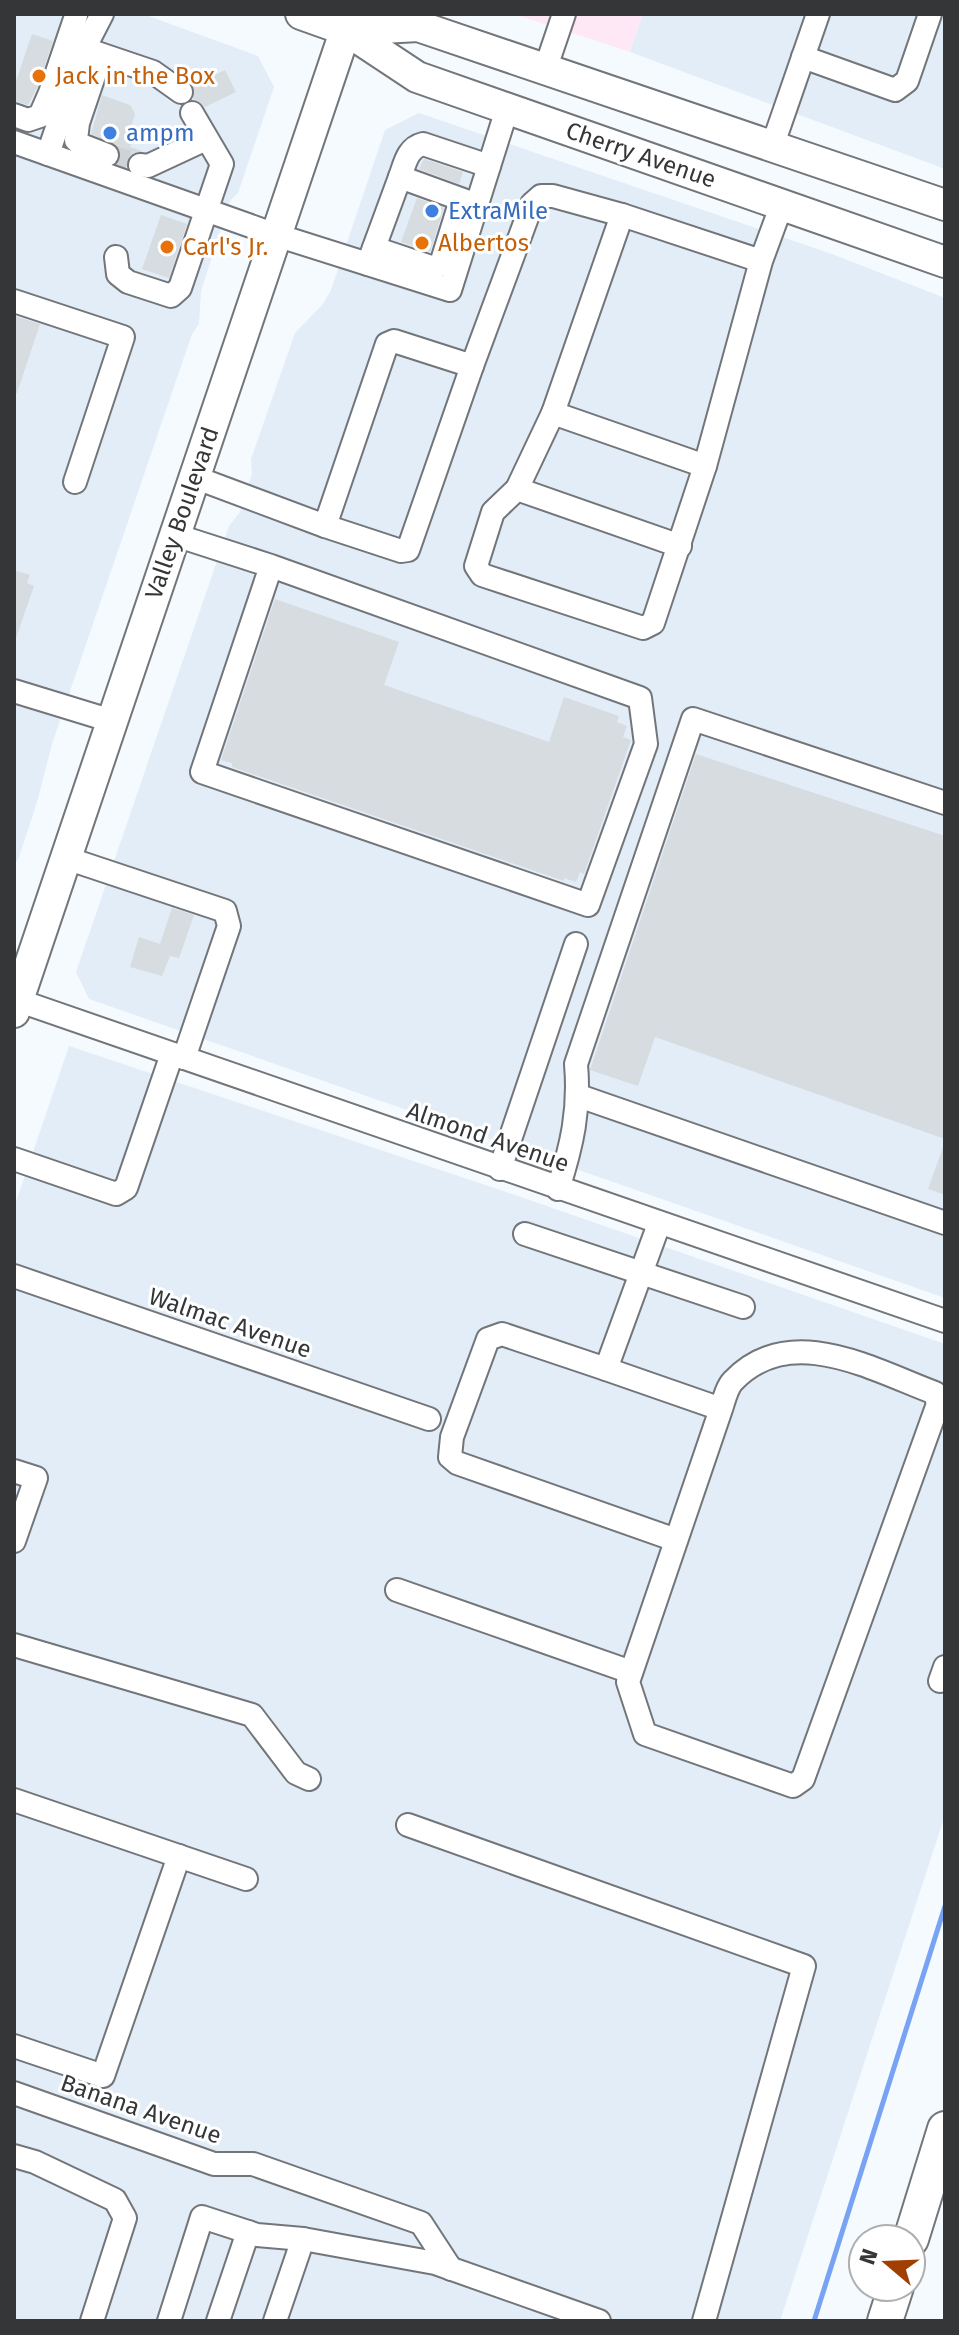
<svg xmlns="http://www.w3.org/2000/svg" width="959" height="2335" font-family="'Fira Sans',sans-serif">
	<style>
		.commercial { fill: #ffe8f5 }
		.built { fill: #e2edf7 }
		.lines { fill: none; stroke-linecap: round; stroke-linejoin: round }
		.stream { stroke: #78a3f4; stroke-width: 5 }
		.building { fill: #d7dce1 }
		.minor-tunnel { stroke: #ced3d7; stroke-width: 22; stroke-dasharray: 22 11; stroke-linecap: butt }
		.minor-casing { stroke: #72767a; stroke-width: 26 }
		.major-casing { stroke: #72767a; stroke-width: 34 }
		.highway-casing { stroke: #72767a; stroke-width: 38 }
		.minor { stroke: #fff; stroke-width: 22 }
		.major { stroke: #fff; stroke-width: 30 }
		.highway { stroke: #fff; stroke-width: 34 }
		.food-dot { fill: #e8710a; stroke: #fff; stroke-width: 3 }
		.shop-dot { fill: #3f7fe0; stroke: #fff; stroke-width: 3 }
		.labels { text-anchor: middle; stroke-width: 6; stroke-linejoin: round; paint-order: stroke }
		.food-label { font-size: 24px; fill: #c56008; stroke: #fff; text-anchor: start }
		.shop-label { font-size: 24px; fill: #366cbe; stroke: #fff; text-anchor: start }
		.street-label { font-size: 24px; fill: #343638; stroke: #fff }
	</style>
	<rect width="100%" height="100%" fill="#f5faff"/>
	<polygon class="commercial" points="514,14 643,14 630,52"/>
	<g class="built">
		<polygon points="14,14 143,14 258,56 274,87 238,193 230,201 201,291 199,324 192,334 52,744 37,802 18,860 14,863"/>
		<polygon points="643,14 945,14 945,169 630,52"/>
		<polygon points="419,113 832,254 945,298 945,1298 89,999 76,972 229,526 240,512 252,474 251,459 295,333 323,304 331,290 385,130"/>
		<polygon points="69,1046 512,1194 945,1344 945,1815 780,2321 14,2321 14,1208"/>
	</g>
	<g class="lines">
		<polyline class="stream" points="814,2321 945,1906"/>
	</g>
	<g class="building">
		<polygon points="32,34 53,41 37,88 28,105 14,101 14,87"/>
		<polygon points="225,70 236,92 205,107 193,99 193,85"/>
		<polygon points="102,95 130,105 135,114 131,127 137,129 130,147 143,151 129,156 127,167 117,164 121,154 117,146 91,134"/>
		<polygon points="424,159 463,172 459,184 419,169"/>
		<polygon points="417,198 444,208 430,252 401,242"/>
		<polygon points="161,215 187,224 169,278 142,269"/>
		<polygon points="14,316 40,324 17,393 14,393"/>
		<polygon points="14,570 30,575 27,583 34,586 16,638"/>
		<polygon points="275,599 399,642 384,685 549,742 564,697 619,716 617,722 627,726 623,737 631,740 584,874 580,872 576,882 564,878 564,881 232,767 232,763 221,760"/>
		<polygon points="696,754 945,836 945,1139 655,1037 638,1086 590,1070"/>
		<polygon points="172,908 194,915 179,958 170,956 162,976 130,967 139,937 160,944"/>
		<polygon points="943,1147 945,1147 945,1195 928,1189"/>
	</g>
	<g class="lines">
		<polyline class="minor-tunnel" points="107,155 140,165"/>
		<defs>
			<g id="minor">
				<polyline points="88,50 153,72 181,92"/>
				<polyline points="101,55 78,123 76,140 81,145 107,155"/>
				<polyline points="803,57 895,90 907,81 930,14"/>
				<polyline points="545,70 564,14"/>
				<polyline points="14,115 28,120 40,116 50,93 76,16"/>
				<polyline points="14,142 276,235 450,290 507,109"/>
				<polyline points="772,147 818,14"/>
				<polyline points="48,154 84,49 102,14"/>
				<polyline points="140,165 148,166 206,139"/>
				<path d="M 400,177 C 405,164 407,148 423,144 L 489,166"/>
				<polyline points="374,248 434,268 441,264 461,200"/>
				<polyline points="116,257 118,274 128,282 171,296 180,288 222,164 192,113"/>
				<polyline points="761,261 622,215 553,413 517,489 493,512 476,566 482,575 643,628 653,623 705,466 761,261 782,204"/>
				<polyline points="368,264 400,177 477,205"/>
				<polyline points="14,301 123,337 75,482"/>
				<polyline points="553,413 705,466"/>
				<polyline points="194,477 325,526 387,344 394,341 472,366 532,204 541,196 553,196 622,215"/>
				<polyline points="517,489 680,546"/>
				<polyline points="325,526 401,551 408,550 472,366"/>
				<polyline points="175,535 271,566 640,698 646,744 588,905 202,772 271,566"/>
				<polyline points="14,691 112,721"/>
				<polyline points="66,858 225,911 229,926 184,1058"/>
				<polyline points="14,999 945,1321"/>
				<polyline points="579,1096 945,1223"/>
				<polyline points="14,1159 116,1194 126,1188 172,1054"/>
				<polyline points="500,1169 576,944"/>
				<path d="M 558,1189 C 572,1145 580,1110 576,1064 L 693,719 L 945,803"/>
				<path d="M 659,1224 L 606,1369 L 721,1409 L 628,1682 L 645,1734 L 793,1786 L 803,1779 L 938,1404 L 935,1393 C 873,1370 790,1321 733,1381 C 727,1387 724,1400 721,1409"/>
				<polyline points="525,1234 743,1307"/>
				<polyline points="14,1276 429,1419"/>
				<polyline points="606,1369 502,1334 488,1339 452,1437 450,1457 457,1463 676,1540"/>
				<polyline points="14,1471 36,1478 14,1541"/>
				<polyline points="397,1590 631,1672"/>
				<polyline points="14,1645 252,1715 296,1773 309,1779"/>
				<polyline points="940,1681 945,1667"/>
				<polyline points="14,1800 246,1879"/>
				<polyline points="408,1825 804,1966 704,2321"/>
				<polyline points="14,2046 103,2076 179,1856"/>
				<polyline points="14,2093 214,2164 253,2164 421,2223 451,2269"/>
				<polyline points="14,2156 35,2162 115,2200 125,2218 92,2321"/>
				<polyline points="169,2321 202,2217 257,2235 303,2239 435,2263 599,2321"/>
				<polyline points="218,2321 248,2232"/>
				<polyline points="275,2321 303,2239"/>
			</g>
			<g id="major">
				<polyline points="301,14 346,30 417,77 945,262"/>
				<polyline points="346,30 418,26 945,205"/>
				<polyline points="14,1012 351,14"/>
			</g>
			<g id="highway">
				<polyline points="911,2239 945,2129"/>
				<polyline points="885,2321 896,2287"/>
			</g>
		</defs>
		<use href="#minor" class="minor-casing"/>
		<use href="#major" class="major-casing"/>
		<use href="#highway" class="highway-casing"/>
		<use href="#minor" class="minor"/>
		<use href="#major" class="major"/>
		<use href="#highway" class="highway"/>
	</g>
	<g class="food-dot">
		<circle cx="39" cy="76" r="8"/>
		<circle cx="422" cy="243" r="8"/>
		<circle cx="167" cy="247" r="8"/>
	</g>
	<g class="shop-dot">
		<circle cx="110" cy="133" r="8"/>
		<circle cx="432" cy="211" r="8"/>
	</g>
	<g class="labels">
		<g class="food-label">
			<text x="55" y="84">Jack in the Box</text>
			<text x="438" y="251">Albertos</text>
			<text x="183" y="255">Carl's Jr.</text>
		</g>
		<g class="shop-label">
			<text x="126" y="141">ampm</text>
			<text x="448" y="219">ExtraMile</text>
		</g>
		<g class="street-label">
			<text transform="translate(641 155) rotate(19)" y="8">Cherry Avenue</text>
			<text transform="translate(182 513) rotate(-71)" y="8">Valley Boulevard</text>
			<text transform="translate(488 1137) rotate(19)" y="8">Almond Avenue</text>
			<text transform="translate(230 1323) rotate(19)" y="8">Walmac Avenue</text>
			<text transform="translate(141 2109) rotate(19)" y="8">Banana Avenue</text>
		</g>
	</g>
	<rect width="959" height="2335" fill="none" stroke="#343638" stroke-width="32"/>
	<g transform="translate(887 2263) rotate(289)"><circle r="38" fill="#ffffff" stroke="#aeafaf" stroke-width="2"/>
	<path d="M0-6L14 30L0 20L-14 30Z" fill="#a13f02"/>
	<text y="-12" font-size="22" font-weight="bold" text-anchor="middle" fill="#343638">N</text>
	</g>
</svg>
